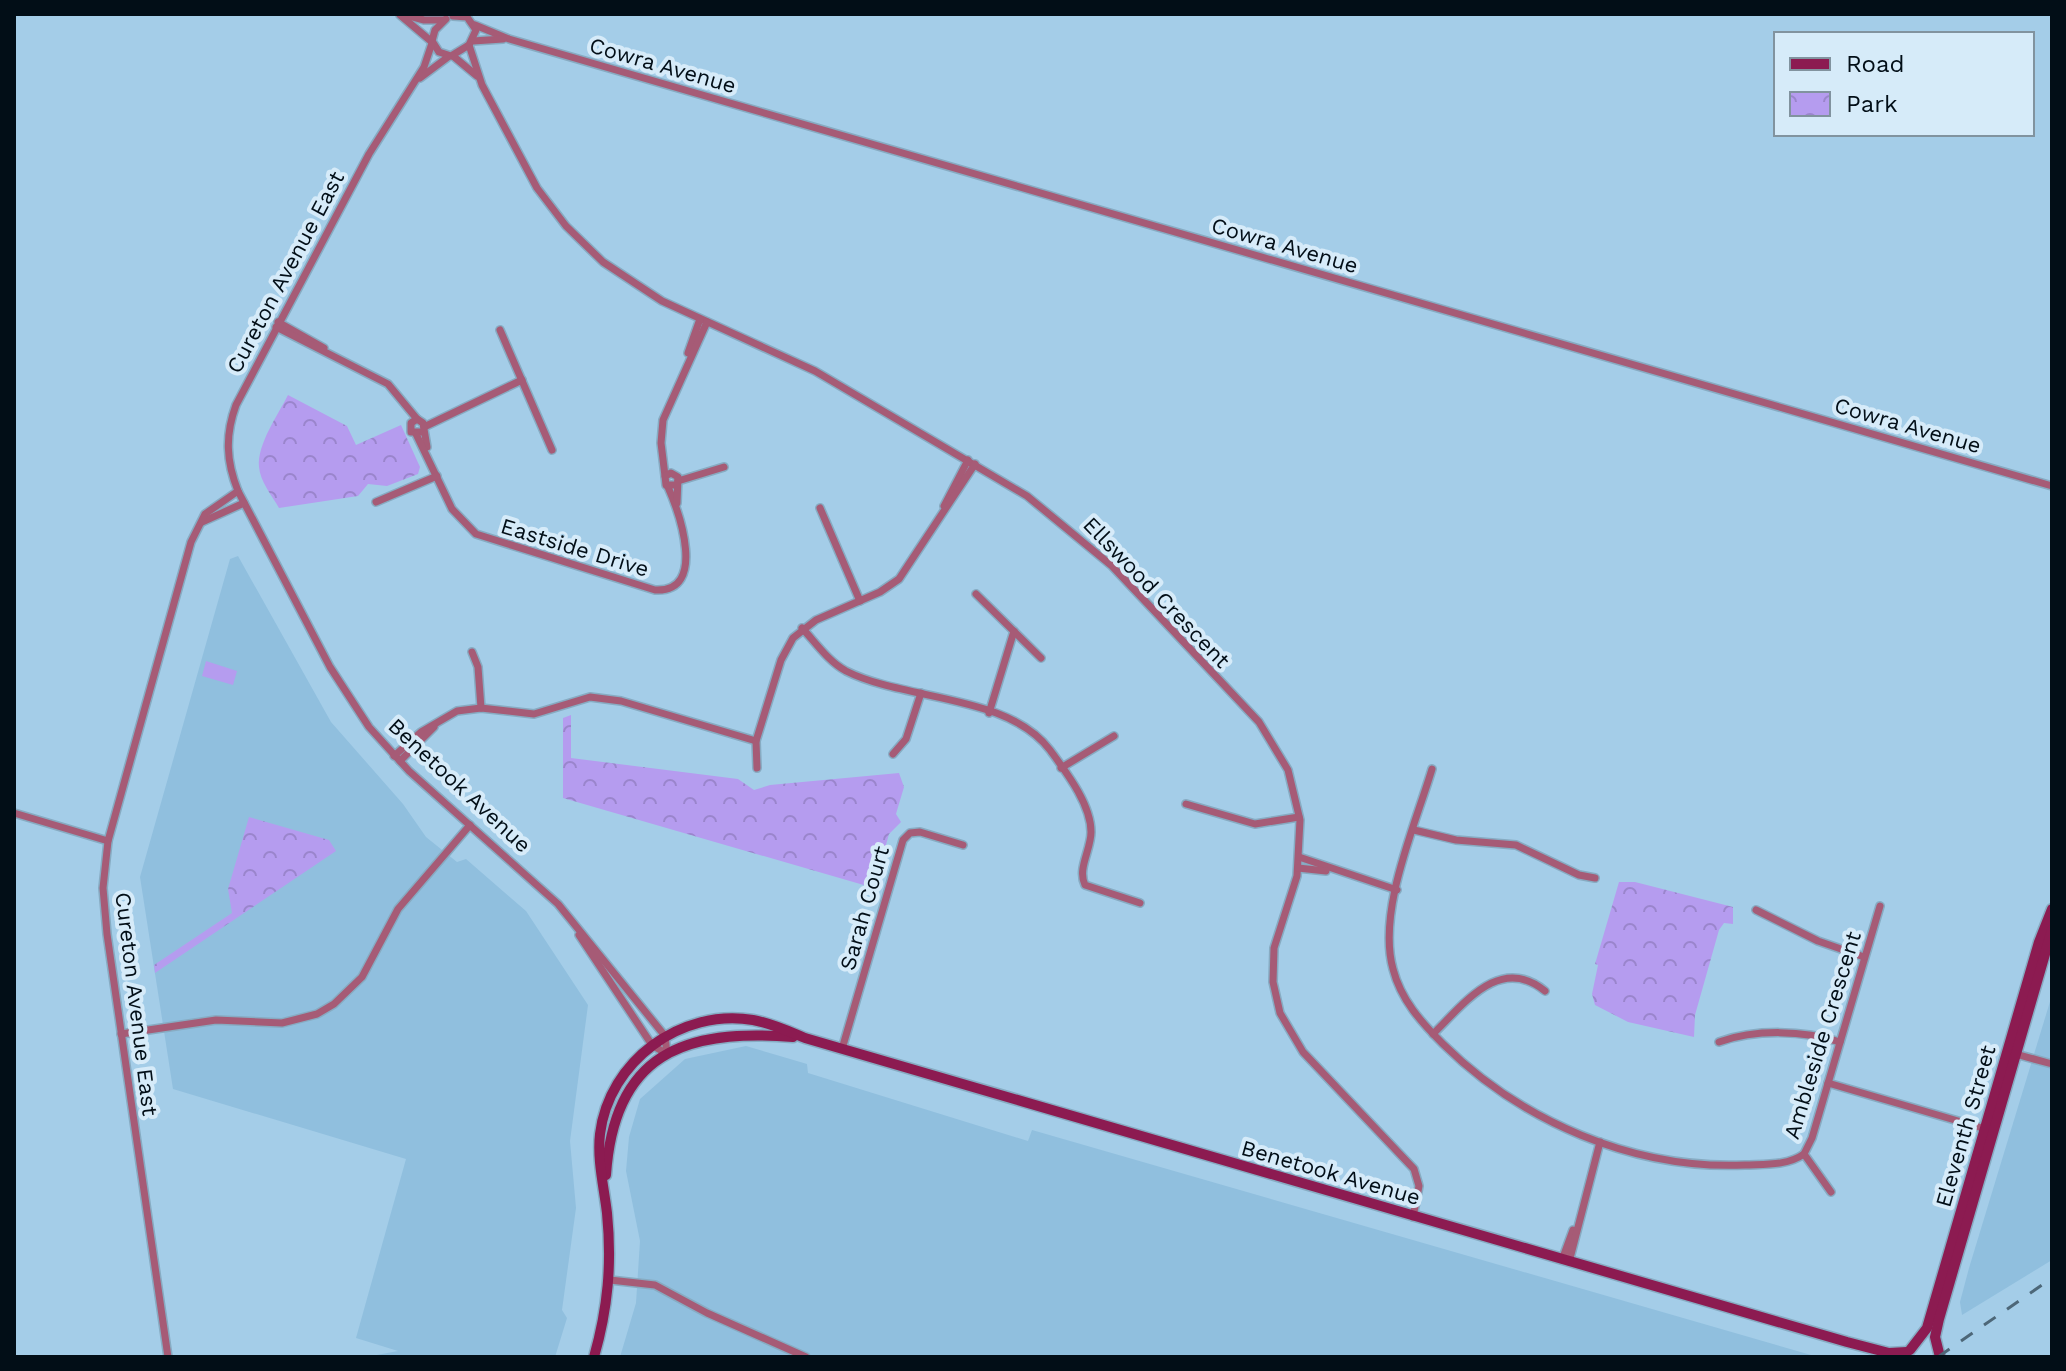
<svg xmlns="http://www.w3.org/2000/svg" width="2066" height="1371" font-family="'Work Sans',sans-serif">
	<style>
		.built { fill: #90bfde }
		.green { fill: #b59cef }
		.park { fill: url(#park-crowns) }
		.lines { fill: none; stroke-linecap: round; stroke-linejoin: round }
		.street-casing { stroke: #87abc2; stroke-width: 10 }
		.secondary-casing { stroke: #87abc2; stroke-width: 13 }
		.street { stroke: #a65b76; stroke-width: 7 }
		.secondary { stroke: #8c1b51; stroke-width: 10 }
		.rail { stroke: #4d6778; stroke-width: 3; stroke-dasharray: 14 14; stroke-linecap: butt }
		.labels { text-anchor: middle; stroke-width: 8; stroke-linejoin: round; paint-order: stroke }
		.street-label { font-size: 22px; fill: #020e17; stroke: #d6ebf9 }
	</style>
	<defs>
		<pattern id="park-crowns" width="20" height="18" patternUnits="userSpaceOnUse" patternTransform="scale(2)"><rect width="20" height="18" fill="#b59cef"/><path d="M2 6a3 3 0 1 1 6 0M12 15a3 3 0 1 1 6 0" fill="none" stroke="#9a85cc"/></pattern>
	</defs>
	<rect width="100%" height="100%" fill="#a4cde8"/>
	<g class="built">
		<polygon points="238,556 331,722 403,804 426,837 457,862 466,859 526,911 588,1005 570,1141 576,1208 562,1310 567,1318 555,1357 366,1357 398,1351 356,1338 406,1159 173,1089 140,877 230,559"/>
		<polygon points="2052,995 2052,1260 1962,1315 1960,1302 1969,1268"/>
		<polygon points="746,1046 807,1064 808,1073 1028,1141 1032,1130 1818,1357 620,1357 636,1303 640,1241 626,1171 629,1137 640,1099 685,1059"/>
	</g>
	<polygon class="green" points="206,661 237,671 233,685 202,676"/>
	<g class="park">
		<path d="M 288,395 L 347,426 L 356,445 L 401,425 L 420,467 L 418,474 L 387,486 L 368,484 L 358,496 L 279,508 C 272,496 260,481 259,467 C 257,444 278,415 288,395 Z"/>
		<polygon points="571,715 571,758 738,779 754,790 770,785 899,773 904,787 896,814 901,822 889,834 874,888 563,798 563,718"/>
		<polygon points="249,817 329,840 336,851 155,973 154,965 232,913 228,889"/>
		<polygon points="1619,882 1635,882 1733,907 1733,924 1724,923 1719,930 1695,1015 1694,1037 1628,1022 1595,1005 1592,994 1598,965 1595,964"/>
	</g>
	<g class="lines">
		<defs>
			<g id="street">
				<polyline points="402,14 424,20 444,20"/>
				<polyline points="400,15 432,42"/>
				<polyline points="446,19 435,30 432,41 439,52 451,56 469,45 476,30 467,17 453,16"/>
				<polyline points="475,25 509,39 2052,486"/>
				<polyline points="473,41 503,39"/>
				<path d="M 432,43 L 424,67 L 369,154 L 236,405 C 225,435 226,461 238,491 L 330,667 L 369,727 L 409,771 L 558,904 L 665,1036 L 667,1054"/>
				<polyline points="469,45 482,85 537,188 566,226 603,262 662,301 815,371 1027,496 1112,566 1259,722 1288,770 1300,820 1297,876 1274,948 1273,982 1280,1013 1303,1052 1414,1169 1419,1186 1413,1217"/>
				<polyline points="453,56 477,76"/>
				<polyline points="420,78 448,57"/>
				<polyline points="278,322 324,348"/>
				<polyline points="276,327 388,384 417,419"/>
				<polyline points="500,330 552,450"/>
				<polyline points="688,353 700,319"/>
				<polyline points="424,427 522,380"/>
				<polyline points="423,432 411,432 411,423 417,419 423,423 427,447"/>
				<path d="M 416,434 L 452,509 L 476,534 L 655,590 C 708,593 679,512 668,487"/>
				<polyline points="665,476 661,443 663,420 707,322"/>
				<polyline points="678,481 724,467"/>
				<polyline points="676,485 666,485 665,476 671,473 678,477 677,503"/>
				<polyline points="376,502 437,476"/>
				<polyline points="944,506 968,460"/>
				<polyline points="820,508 860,601"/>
				<polyline points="202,522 244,503"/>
				<polyline points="976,594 1041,658"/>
				<path d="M 802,628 C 816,643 828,661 846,671 C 905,701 1008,694 1050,750 C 1066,772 1091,804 1091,832 C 1091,850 1077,869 1085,885 L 1140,903"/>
				<polyline points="472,652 478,667 481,708"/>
				<polyline points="989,713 1014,631"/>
				<polyline points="893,754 906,739 921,693"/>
				<polyline points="394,756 421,732 457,711 481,708 534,714 590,697 621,701 756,741"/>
				<polyline points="400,761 434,727"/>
				<polyline points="757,768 756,741 781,660 793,638 816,620 880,592 899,579 975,464"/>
				<polyline points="1061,768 1114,736"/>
				<path d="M 1432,769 C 1415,826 1377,911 1393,969 C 1401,1000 1421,1022 1443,1044 C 1521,1121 1633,1170 1745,1165 C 1764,1164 1787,1166 1804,1154 L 1812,1138 L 1880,906"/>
				<polyline points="1186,804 1255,824 1299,817"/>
				<polyline points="14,813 108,841"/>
				<polyline points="1414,830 1456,840 1516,845 1579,875 1595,878"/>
				<polyline points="1299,857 1397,890"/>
				<polyline points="1298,868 1326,871"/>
				<polyline points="1756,910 1818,941 1864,957"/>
				<polyline points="579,935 652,1045 667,1054"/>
				<polyline points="121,1034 216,1020 282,1023 317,1014 334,1004 362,977 398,909 470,825"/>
				<path d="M 1433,1034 C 1464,1004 1500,954 1545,991"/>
				<path d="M 1719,1042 C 1755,1029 1804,1030 1840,1042"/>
				<polyline points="842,1049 903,840 910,833 920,832 963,845"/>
				<polyline points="2012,1053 2052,1064"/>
				<polyline points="1828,1083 1989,1130"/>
				<polyline points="1804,1154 1831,1192"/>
				<polyline points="1562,1260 1573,1230"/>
				<polyline points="1569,1262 1600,1142"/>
				<polyline points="610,1280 655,1285 707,1313 806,1357"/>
				<polyline points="168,1357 107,934 103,888 108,841 191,542 205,514 238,491"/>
			</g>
			<g id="secondary">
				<path d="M 606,1175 C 614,1054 684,1028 793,1037"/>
				<polyline points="1910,1350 1927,1328 2039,942 2052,909"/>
				<path d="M 594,1357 C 608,1308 612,1264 607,1213 C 604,1187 597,1160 600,1134 C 609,1061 681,1008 753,1020 C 771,1023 788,1031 805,1038 L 1847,1342 L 1889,1353 L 1907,1352"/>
				<polyline points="1940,1357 1935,1337 1939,1319 2052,930"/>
			</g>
		</defs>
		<use href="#street" class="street-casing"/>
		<use href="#secondary" class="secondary-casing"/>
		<use href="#street" class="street"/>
		<use href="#secondary" class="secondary"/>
		<polyline class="rail" points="1938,1357 2052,1278"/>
	</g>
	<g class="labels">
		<g class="street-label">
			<text transform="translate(663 65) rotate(16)" y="8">Cowra Avenue</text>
			<text transform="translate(1285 245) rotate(16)" y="8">Cowra Avenue</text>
			<text transform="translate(285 272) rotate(-62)" y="8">Cureton Avenue East</text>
			<text transform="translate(1908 425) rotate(16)" y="8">Cowra Avenue</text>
			<text transform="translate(575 547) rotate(17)" y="8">Eastside Drive</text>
			<text transform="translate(1157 592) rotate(46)" y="8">Ellswood Crescent</text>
			<text transform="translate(460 785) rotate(43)" y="8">Benetook Avenue</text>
			<text transform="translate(864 908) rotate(-74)" y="8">Sarah Court</text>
			<text transform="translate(137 1004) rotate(83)" y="8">Cureton Avenue East</text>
			<text transform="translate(1822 1035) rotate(-73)" y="8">Ambleside Crescent</text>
			<text transform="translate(1965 1126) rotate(-74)" y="8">Eleventh Street</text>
			<text transform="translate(1331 1172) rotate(16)" y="8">Benetook Avenue</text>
		</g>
	</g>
	<rect width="2066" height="1371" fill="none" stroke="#020e17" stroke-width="32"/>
	<rect x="1774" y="32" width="260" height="104" fill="#d6ebf9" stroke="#81939f" stroke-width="2"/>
	<rect x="1790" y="58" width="40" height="12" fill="#8c1b51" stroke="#81939f" stroke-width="2"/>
	<text x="1846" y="72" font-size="24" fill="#020e17">Road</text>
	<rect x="1790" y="92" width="40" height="24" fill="url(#park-crowns)" stroke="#81939f" stroke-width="2"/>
	<text x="1846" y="112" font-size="24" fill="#020e17">Park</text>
</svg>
